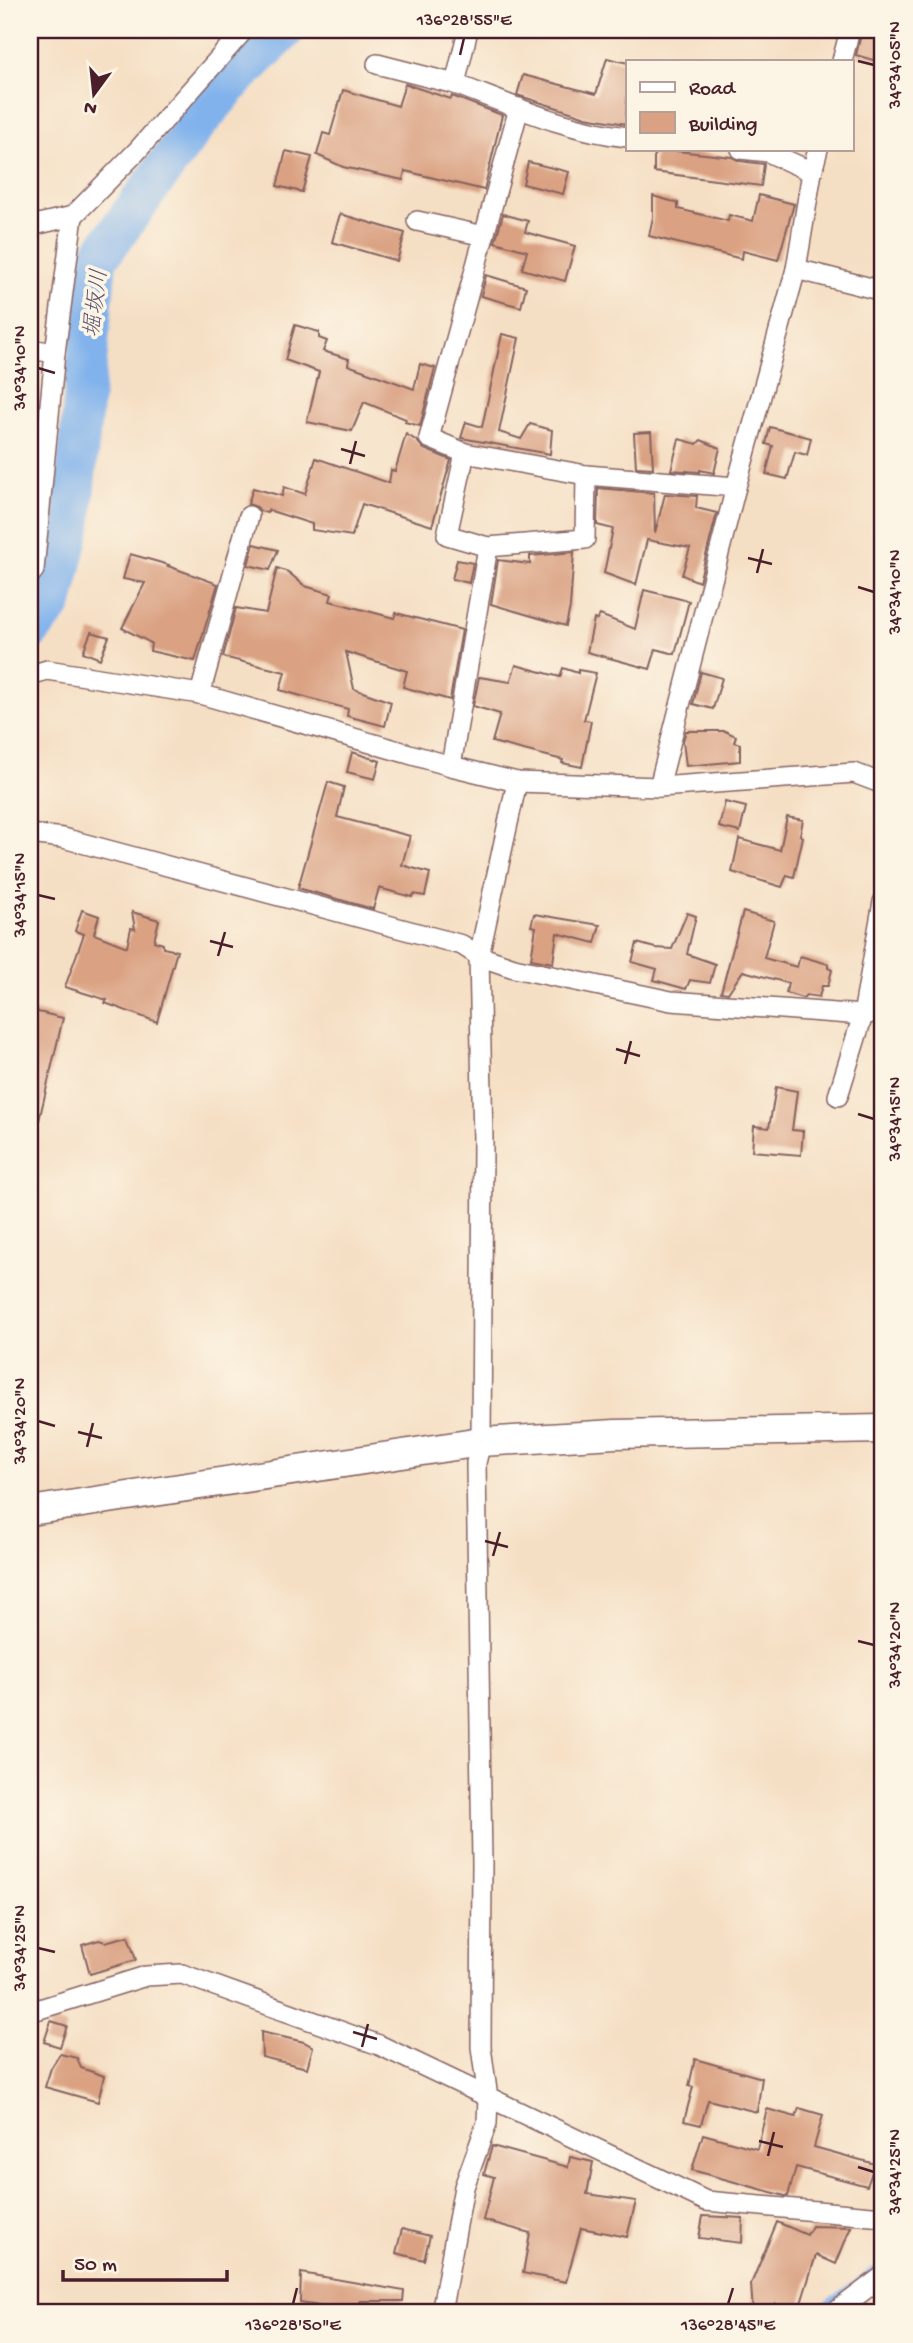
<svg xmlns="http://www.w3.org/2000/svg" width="913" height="2343" font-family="'Gochi Hand','Klee One',sans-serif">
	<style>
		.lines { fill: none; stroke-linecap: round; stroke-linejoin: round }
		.stream { stroke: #81b2ec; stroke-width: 7 }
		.river { stroke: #81b2ec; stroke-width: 40 }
		.building { fill: #daa182 }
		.street-casing { stroke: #866261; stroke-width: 22 }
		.secondary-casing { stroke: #866261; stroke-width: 31 }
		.street { stroke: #fff; stroke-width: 19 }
		.secondary { stroke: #fff; stroke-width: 28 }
		.ticks { fill: none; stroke: #4a1f2b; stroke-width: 2.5 }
		.labels { text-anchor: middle; stroke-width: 7; stroke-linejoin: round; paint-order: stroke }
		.water-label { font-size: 23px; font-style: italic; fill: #5d526f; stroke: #fcf5e5 }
		.neatline { fill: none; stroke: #4a1f2b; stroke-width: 2.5 }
		.ticks-label { font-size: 18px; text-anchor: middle; fill: #4a1f2b }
	</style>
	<rect width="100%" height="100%" fill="#fcf5e5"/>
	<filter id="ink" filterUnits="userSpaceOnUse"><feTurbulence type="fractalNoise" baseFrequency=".0143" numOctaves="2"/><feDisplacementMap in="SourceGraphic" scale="14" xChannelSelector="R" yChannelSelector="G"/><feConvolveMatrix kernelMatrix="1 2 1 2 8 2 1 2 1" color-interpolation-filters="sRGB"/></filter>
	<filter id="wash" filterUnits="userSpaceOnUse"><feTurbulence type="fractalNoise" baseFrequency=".00686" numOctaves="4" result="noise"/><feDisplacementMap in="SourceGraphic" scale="28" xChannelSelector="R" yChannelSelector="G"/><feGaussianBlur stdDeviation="1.57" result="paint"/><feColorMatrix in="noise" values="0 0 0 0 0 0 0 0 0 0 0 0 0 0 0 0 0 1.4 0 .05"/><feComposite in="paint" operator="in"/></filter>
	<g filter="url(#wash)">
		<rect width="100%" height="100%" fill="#f5dfc4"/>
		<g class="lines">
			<polyline class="stream" points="816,2313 883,2264"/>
			<polyline class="river" points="30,631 53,603 71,527 97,260 195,126 233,81 285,30"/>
		</g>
		<g id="blocks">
			<g class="building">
				<polygon points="862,30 883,30 883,63 856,55"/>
				<polygon points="607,58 628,63 626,124 586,117 517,95 523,75 596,94"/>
				<polygon points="405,84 451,99 452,96 502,115 484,190 405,171 403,180 343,167 317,155 323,133 330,135 343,90 398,106"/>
				<polygon points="659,149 732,157 740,161 764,164 761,186 654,172 654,157"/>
				<polygon points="286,151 312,157 302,192 277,186"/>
				<polygon points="528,162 569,172 563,194 523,184"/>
				<polygon points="759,195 794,204 778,260 743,251 742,259 649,236 653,217 653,196 678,203 678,209 728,221 729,215 753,221"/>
				<polygon points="340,214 405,233 397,261 332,242"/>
				<polygon points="503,214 528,221 525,232 575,246 565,281 522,269 527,251 495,242"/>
				<polygon points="486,275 526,287 521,307 481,296"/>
				<polygon points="295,325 319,332 319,338 327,341 323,351 349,359 348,365 414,389 420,364 435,368 420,426 405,422 406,419 364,402 352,431 307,422 319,372 285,360"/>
				<polygon points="502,334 519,338 499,432 521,439 530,424 552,430 550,454 461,438 466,422 482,427"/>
				<polygon points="770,427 811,438 807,455 795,452 787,479 766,474 773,446 766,444"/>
				<polygon points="651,432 653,468 636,467 634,433"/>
				<polygon points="406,434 417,441 424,449 451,460 432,526 362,504 352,536 312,530 312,524 268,510 267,513 260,511 257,507 248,504 253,488 282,496 284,487 305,494 316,458 389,483 391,470 395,471"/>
				<polygon points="679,439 697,444 701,440 720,448 714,473 700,470 700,472 671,470"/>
				<polygon points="598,488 654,493 655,533 665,494 697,496 696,508 717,513 699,582 682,575 690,548 647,540 636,585 604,573 613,529 597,525"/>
				<polygon points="254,544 278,550 270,570 248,565"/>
				<polygon points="574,552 570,607 566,626 491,604 498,560 530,564 530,556"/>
				<polygon points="130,554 169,565 168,566 218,584 195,661 150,651 151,643 122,628 145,583 123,579"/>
				<polygon points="457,560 473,563 469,583 452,579"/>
				<polygon points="277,568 288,572 305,586 332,594 330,601 394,618 396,613 462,630 450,700 403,687 407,671 346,652 354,689 391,702 385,726 347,716 348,709 280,690 285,672 223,657 236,608 266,613"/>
				<polygon points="644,590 689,601 675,654 656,649 650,669 587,652 594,619 597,620 600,615 635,629"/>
				<polygon points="91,632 109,637 100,659 83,652"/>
				<polygon points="516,665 560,677 563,668 578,673 578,670 596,673 584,720 591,721 582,767 562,763 563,760 492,742 500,714 473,706 479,677 510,682"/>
				<polygon points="701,672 722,678 713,709 693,704"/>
				<polygon points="686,731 725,731 736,736 734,742 740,744 740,761 686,766 683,741"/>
				<polygon points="352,752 380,761 375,779 347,772"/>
				<polygon points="328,782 344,787 337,817 410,836 402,865 430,873 425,896 414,894 412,897 379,888 373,909 298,888"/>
				<polygon points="725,802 746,807 740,832 719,827"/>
				<polygon points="787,817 803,820 800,835 803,837 794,877 787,875 782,887 732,872 739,839 780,850"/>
				<polygon points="82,910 99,916 94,934 127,947 131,928 135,929 132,912 159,920 154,941 163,944 163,948 177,951 157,1022 105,1003 107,1000 65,987 84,934 75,931"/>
				<polygon points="743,912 774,921 764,958 797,967 800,956 828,964 828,968 832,970 828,986 822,986 819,997 806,995 803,998 786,993 788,983 743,971 728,993 721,992"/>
				<polygon points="687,913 696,916 687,954 715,964 710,983 690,980 686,989 654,980 657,969 632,962 637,943 655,948 672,949"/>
				<polygon points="534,914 600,925 595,943 557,933 553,963 531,959 536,927 531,926"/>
				<polygon points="30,1010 63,1018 37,1129 30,1128"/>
				<polygon points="776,1087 797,1091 792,1130 803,1131 801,1155 752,1151 754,1126 769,1128"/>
				<polygon points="128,1936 136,1960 90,1974 82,1945 99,1940 105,1942"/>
				<polygon points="51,2021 67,2026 60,2047 44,2042"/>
				<polygon points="261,2032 304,2042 313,2047 307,2068 262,2057"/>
				<polygon points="60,2054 77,2058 81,2068 104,2076 98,2102 45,2087 51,2068"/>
				<polygon points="695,2059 762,2078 757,2112 708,2100 701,2125 684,2121 693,2087 689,2086"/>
				<polygon points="799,2108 823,2115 814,2147 875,2164 867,2186 796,2167 788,2196 785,2196 692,2170 703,2134 757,2149 767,2109 796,2117"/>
				<polygon points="492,2146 568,2167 570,2157 593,2162 587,2194 636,2201 627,2237 581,2228 566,2282 523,2273 530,2233 483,2220 494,2177 484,2174"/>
				<polygon points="703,2216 743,2218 742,2243 699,2238"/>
				<polygon points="777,2222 807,2235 812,2226 851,2227 836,2264 816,2255 798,2313 776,2304 773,2313 753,2313 751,2284"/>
				<polygon points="402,2229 430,2236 424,2260 396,2253"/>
				<polygon points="301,2273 404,2291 403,2301 360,2301 359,2312 338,2306 336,2313 327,2313 326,2307 300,2303"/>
			</g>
		</g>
	</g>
	<g filter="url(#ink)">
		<use href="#blocks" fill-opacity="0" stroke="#866261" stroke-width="2"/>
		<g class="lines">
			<defs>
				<g id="street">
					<path d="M 468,30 L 455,84 C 511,105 568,131 628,137"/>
					<polyline points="842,61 850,30"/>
					<polyline points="377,64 455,84"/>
					<polyline points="519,108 429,438 465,453 586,475 736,487"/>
					<polyline points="741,149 768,152 812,172"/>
					<polyline points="417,221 484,236"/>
					<polyline points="30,226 73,216 137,151 244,30"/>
					<polyline points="796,269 883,291"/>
					<polyline points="30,349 55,353"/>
					<polyline points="488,547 585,539 586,475"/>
					<polyline points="30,575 34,570 55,353 73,216"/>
					<polyline points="30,675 47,670 200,694 451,766 517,782 659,787 854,773 883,784"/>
					<polyline points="200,694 249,516"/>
					<polyline points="451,766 488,547 447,535 465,453"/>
					<polyline points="659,787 736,487 796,269 812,172 818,149"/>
					<polyline points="30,834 63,838 462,945 479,956 514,968 671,1001 863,1015 883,1011"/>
					<polyline points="838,1096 863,1015 883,902"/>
					<polyline points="30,2012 146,1976 182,1974 379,2045 706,2201 883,2217"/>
					<polyline points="441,2313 464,2187 487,2123 488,2098 481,2047 482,1862 476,1463 481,1442 483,1140 479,956 517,782"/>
					<polyline points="834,2313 883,2276"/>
				</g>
				<polyline id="secondary" points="30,1511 481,1442 615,1434 883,1429"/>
			</defs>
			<use href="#street" class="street-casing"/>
			<use href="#secondary" class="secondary-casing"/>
			<use href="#street" class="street"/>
			<use href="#secondary" class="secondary"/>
		</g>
	</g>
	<path class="ticks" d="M 460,55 L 464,38M 858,61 L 874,65M 38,368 L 55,373M 341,449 L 365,456M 350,464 L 356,441M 748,558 L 772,564M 757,573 L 763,549M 858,587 L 874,592M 38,895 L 55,899M 210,941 L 233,947M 218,956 L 225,932M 616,1049 L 640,1056M 625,1064 L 631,1041M 858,1114 L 874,1119M 38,1421 L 55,1426M 78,1432 L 102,1438M 87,1447 L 93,1423M 485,1541 L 508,1547M 493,1556 L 500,1532M 858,1641 L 874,1645M 38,1948 L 55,1952M 353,2032 L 377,2039M 362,2047 L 368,2024M 759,2141 L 783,2147M 768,2156 L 774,2132M 858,2167 L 874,2172M 293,2304 L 297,2288M 728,2304 L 733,2288"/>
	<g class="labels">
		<g class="water-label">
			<text transform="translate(94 303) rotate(-83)" y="8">堀坂川</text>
		</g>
	</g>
	<rect width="913" height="2343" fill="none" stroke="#fcf5e5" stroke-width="77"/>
	<rect x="626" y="60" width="228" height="91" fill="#fcf5e5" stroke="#b59f9b" stroke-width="2"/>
	<rect x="640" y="82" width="35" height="10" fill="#ffffff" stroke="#b59f9b" stroke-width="2"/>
	<text x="689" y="94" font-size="21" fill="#4a1f2b">Road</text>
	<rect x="640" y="112" width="35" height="21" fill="#daa182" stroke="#b59f9b" stroke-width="2"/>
	<text x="689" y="130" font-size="21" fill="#4a1f2b">Building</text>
	<g transform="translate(94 94) rotate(195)" stroke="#fcf5e5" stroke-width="5" paint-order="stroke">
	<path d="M0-5L12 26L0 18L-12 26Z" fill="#4a1f2b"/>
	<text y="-10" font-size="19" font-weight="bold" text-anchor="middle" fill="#4a1f2b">N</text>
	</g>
	<path d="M63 2270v10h164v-10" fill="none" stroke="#4a1f2b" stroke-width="3.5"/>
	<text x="74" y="2270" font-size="21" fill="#4a1f2b" stroke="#fcf5e5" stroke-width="5" paint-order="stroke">50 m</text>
	<rect x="38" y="38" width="836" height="2266" class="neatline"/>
	<g class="ticks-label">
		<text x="464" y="25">136°28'55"E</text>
		<text transform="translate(894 65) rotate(-90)" y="6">34°34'05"N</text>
		<text transform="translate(19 368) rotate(-90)" y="6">34°34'10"N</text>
		<text transform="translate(894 592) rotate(-90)" y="6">34°34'10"N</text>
		<text transform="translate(19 895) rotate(-90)" y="6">34°34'15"N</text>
		<text transform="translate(894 1119) rotate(-90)" y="6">34°34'15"N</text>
		<text transform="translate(19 1421) rotate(-90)" y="6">34°34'20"N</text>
		<text transform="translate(894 1645) rotate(-90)" y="6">34°34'20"N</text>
		<text transform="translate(19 1948) rotate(-90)" y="6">34°34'25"N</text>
		<text transform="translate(894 2172) rotate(-90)" y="6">34°34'25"N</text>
		<text x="293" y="2330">136°28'50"E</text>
		<text x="728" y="2330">136°28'45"E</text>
	</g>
</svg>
